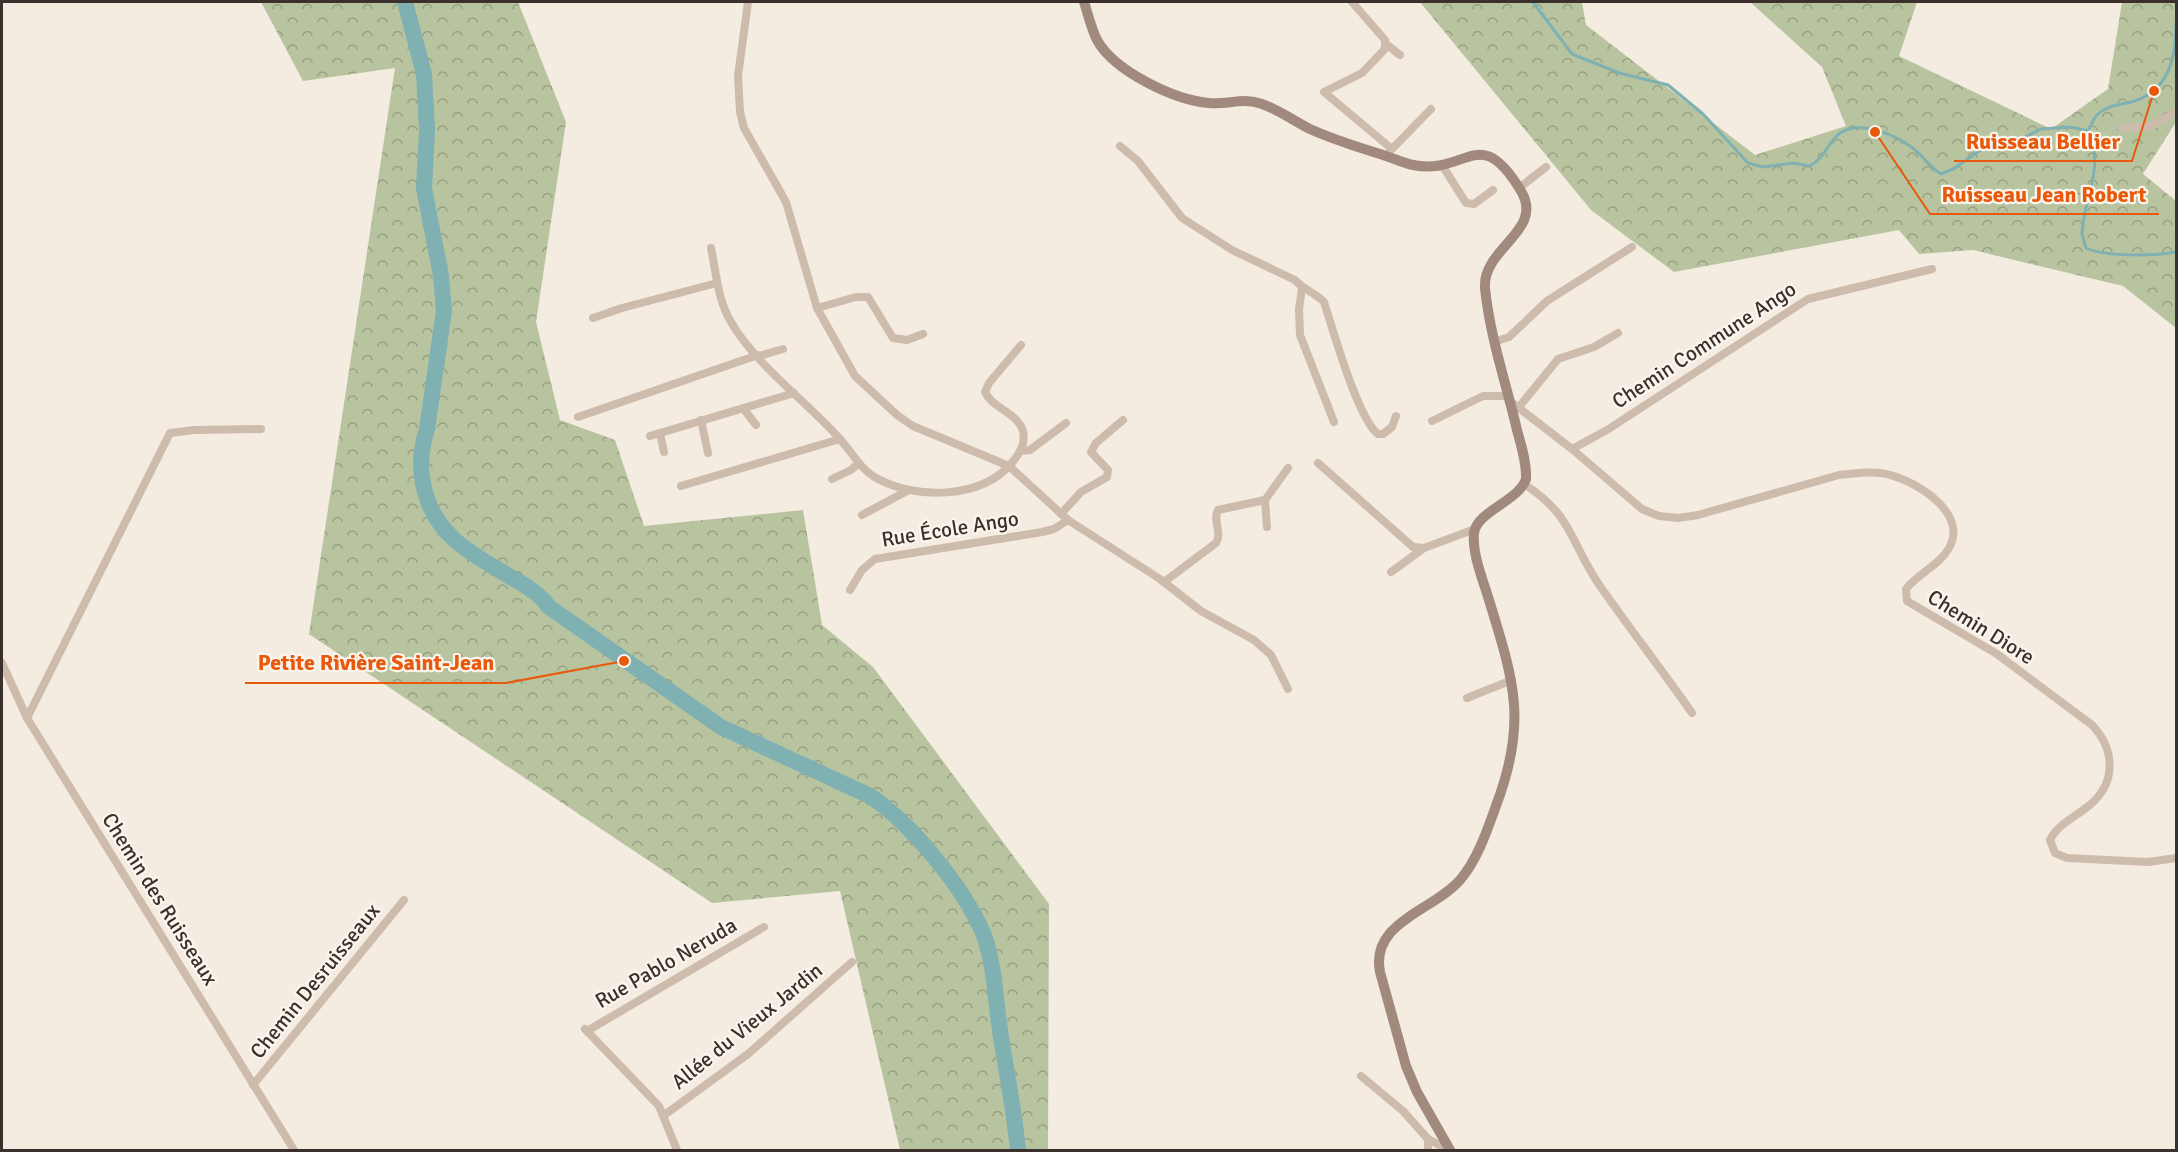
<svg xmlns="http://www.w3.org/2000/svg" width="2178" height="1152" font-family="Signika,sans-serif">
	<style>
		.forest { fill: url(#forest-crowns) }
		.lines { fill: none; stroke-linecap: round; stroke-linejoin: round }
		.stream { stroke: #7fb0b2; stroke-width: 3 }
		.river { stroke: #7fb0b2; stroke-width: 16 }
		.street { stroke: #cdbbac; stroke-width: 8 }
		.secondary { stroke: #a18a7d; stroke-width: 10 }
		.labels { text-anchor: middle; stroke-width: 4.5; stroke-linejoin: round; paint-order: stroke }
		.street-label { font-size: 21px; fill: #3b302b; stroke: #fbf5ee }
		.leader { fill: none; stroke: #e8590c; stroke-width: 2 }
		.callout-dot { fill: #e8590c; stroke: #fbf5ee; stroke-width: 2 }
		.callout-label { font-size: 22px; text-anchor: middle; font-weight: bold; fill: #e8590c; stroke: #fbf5ee; stroke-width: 4.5; stroke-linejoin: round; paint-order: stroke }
	</style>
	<defs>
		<pattern id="forest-crowns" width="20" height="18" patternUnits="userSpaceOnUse" patternTransform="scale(1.5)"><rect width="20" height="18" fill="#b8c4a0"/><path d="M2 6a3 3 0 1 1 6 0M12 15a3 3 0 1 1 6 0" fill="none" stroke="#97a083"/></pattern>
	</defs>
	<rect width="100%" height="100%" fill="#f4ebe1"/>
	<g class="forest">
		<polygon points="261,2 518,2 566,122 536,322 560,420 615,440 644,526 803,510 822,625 873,667 1049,904 1048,1150 900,1150 840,891 712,903 309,634 395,68 303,81"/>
		<polygon points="1420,2 1582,2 1586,25 1755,155 1846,126 1822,67 1750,2 1917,2 1899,56 2051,129 2108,89 2122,2 2176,2 2176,122 2143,174 2176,201 2176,328 2123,286 1973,250 1919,254 1899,230 1674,272 1591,210"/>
	</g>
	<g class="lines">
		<g class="stream">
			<path d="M 1533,2 L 1572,54 L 1619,73 L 1668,85 L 1703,114 L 1748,163 L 1763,167 L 1793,163 L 1809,166 C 1825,159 1827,143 1840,133 C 1859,120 1893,134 1910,146 C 1921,153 1929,167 1941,174 L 1955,168 L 1982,149 L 2005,147 L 2041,129 L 2071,127 L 2088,131 C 2104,165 2087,191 2083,224 L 2082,234 L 2086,248 C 2105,257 2155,256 2176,252"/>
			<path d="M 2088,131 C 2091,126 2093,119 2097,115 C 2107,105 2119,105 2131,102 C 2168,92 2176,59 2176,25"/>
		</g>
		<path class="river" d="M 405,2 L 424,74 L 427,130 L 424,188 L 441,276 L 444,311 L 427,429 C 419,453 419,477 428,501 C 443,542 479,557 514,579 C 527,586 541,595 549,607 L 721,727 L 870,796 C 911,823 964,888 983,933 C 994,961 995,994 999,1023 C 1005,1066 1014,1108 1018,1150"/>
		<g class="street">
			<polyline points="748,2 738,76 740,112 744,128 786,202 817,308 855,376 897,415 913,426 1009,466 1068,520 1160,579 1201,611 1254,640 1271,655 1288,689"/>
			<polyline points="1352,2 1385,40 1385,49 1362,73 1324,92 1392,149"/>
			<polyline points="1386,44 1400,55"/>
			<polyline points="2122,128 2151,126 2176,112"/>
			<path d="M 1120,146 L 1138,161 L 1182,218 L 1232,250 L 1295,280 C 1304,290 1315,293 1324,302 C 1333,330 1358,419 1378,434 L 1383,434 L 1392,427 L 1396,416"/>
			<polyline points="1390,151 1431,109"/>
			<polyline points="1442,165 1466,203 1474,204 1493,190"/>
			<polyline points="1519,188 1546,167"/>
			<path d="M 711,248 C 716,272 718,301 731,322 C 755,364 807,402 839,438 C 852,452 860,469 876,478 C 916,500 980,499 1011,464 C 1019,455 1026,443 1023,431 C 1017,412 993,409 985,392 L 989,383 L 1021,345"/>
			<polyline points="1302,288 1299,309 1300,335 1334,422"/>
			<polyline points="817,308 856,297 868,297 893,338 907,340 923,334"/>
			<polyline points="593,318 622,308 717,283"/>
			<polyline points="1494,342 1509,337 1547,301 1632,247"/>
			<polyline points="759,356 783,349"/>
			<path d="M 1510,401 L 1572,449 L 1642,509 L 1659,516 L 1678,518 L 1698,515 L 1839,475 C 1853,474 1867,471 1881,473 C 1910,477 1970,511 1949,548 C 1940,565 1917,574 1906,589 L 1907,601 L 1997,654 L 2092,725 C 2114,748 2117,780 2092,803 C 2078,816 2058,823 2050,840 L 2055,853 L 2067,858 L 2148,862 L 2176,858"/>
			<polyline points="1519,407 1558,359 1594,347 1618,333"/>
			<polyline points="743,408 756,425"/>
			<polyline points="578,417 758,355"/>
			<polyline points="701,420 708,453"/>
			<polyline points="1432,421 1483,396 1509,396"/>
			<polyline points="660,433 664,452"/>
			<polyline points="650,436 794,393"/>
			<polyline points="1572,449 1607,430 1808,299 1932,269"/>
			<polyline points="1020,451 1030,450 1066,423"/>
			<polyline points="1318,463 1413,547 1424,548 1475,529"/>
			<polyline points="832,479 851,470 859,463"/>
			<path d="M 1524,484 C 1574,516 1570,543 1600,586 C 1630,629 1662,670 1692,713"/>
			<polyline points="681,486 840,439"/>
			<polyline points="1265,500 1267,527"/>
			<polyline points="1061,514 1081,492 1107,477 1108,470 1091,452 1096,443 1123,420"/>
			<polyline points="862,515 907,491"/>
			<polyline points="1391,572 1424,548"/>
			<path d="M 1164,582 L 1216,543 C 1223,531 1212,522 1218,510 L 1265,500 L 1288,468"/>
			<polyline points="850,590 862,570 875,559 1042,532 1054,529 1068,520"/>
			<polyline points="2,663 27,718 294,1150"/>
			<polyline points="1467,698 1512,680"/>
			<polyline points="27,718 170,433 194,430 261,429"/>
			<polyline points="585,1029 659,1106 677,1150"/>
			<polyline points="587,1031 764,927"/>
			<polyline points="1361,1076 1403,1111 1428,1139 1448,1150"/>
			<polyline points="253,1085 404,900"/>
			<polyline points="663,1116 748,1054 852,962"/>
			<polyline points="1428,1150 1428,1139"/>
		</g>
		<path class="secondary" d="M 1084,2 C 1088,14 1091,28 1097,40 C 1114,71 1174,100 1209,103 C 1228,105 1243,97 1262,104 C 1279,110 1294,121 1310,129 C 1334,140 1358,147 1383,155 C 1393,158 1403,163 1413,165 C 1467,176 1479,121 1521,191 C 1545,231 1482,248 1485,288 C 1490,337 1506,383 1517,430 C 1521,445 1527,463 1526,479 C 1519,501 1477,511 1474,533 C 1472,554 1483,580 1489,600 C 1513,679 1528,720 1497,803 C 1488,828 1478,859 1460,880 C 1433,911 1370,922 1380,972 L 1406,1066 L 1417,1092 L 1450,1150"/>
	</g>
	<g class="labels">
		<g class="street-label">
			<text transform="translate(1704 345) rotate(-33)" y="7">Chemin Commune Ango</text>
			<text transform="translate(950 529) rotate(-9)" y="7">Rue École Ango</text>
			<text transform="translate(1981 627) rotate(32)" y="7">Chemin Diore</text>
			<text transform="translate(160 899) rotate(58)" y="7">Chemin des Ruisseaux</text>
			<text transform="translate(666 963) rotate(-30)" y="7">Rue Pablo Neruda</text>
			<text transform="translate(315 981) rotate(-51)" y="7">Chemin Desruisseaux</text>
			<text transform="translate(747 1026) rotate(-39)" y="7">Allée du Vieux Jardin</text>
		</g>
	</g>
	<path class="leader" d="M2154 91L2132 161H1954M1875 132L1930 214H2159M624 661L506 683H245"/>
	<g class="callout-dot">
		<circle cx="2154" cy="91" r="6"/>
		<circle cx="1875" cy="132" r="6"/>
		<circle cx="624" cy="661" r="6"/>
	</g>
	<g class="callout-label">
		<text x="2043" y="149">Ruisseau Bellier</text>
		<text x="2044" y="202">Ruisseau Jean Robert</text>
		<text x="376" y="670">Petite Rivière Saint-Jean</text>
	</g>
	<rect width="2178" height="1152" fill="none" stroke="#3b302b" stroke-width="6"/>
</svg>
